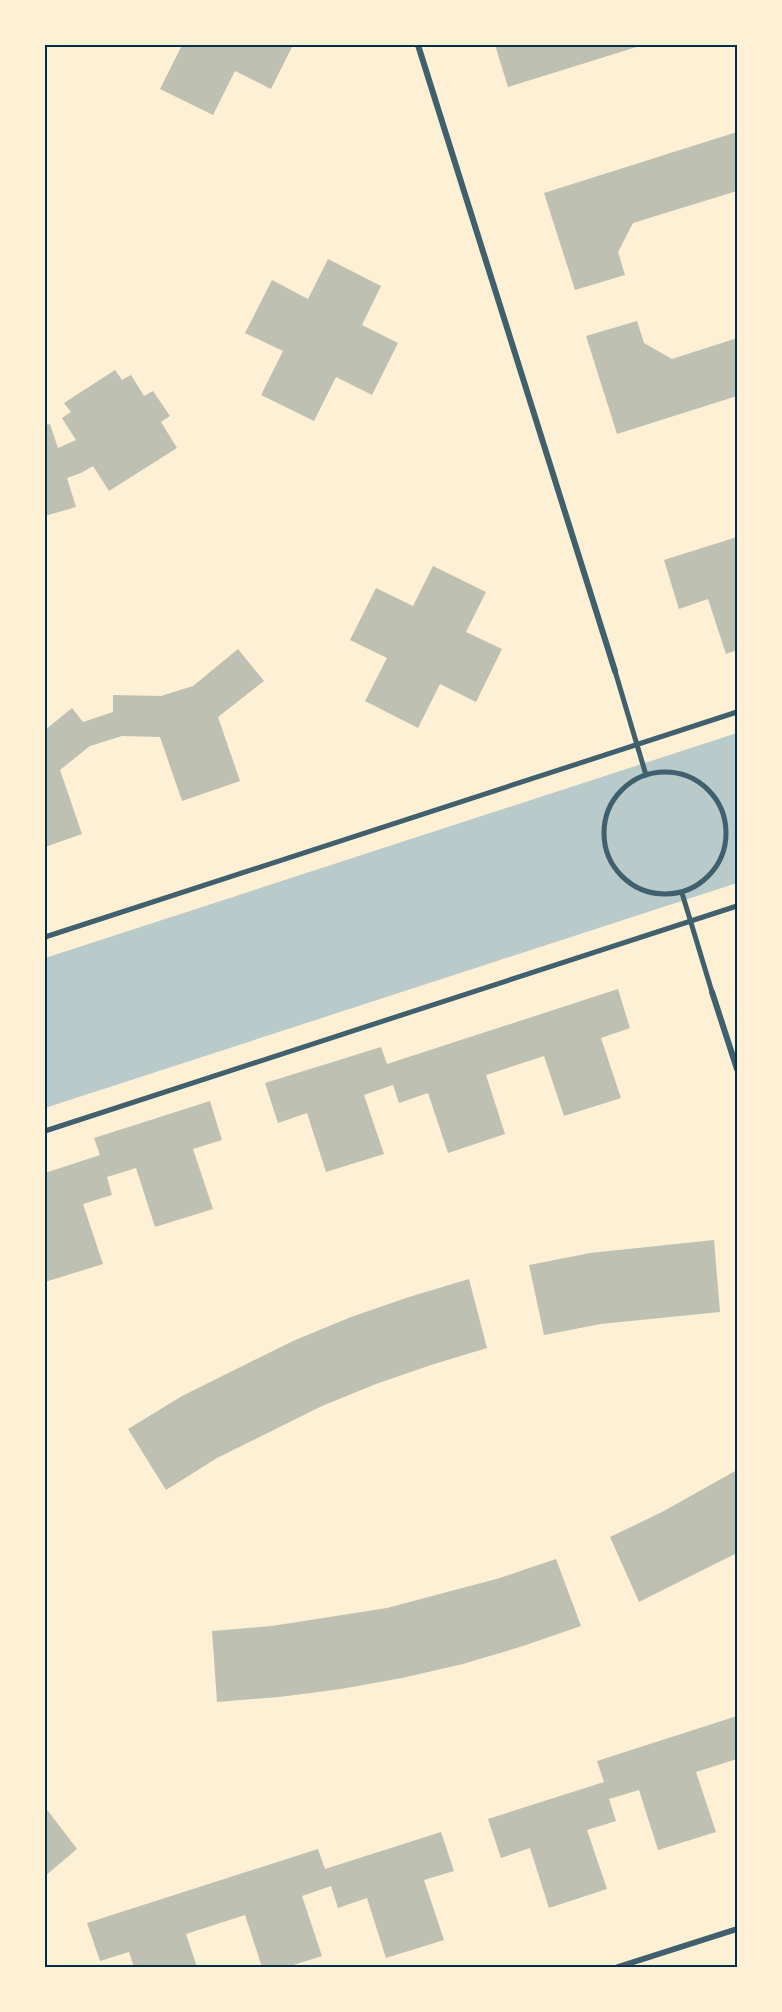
<svg xmlns="http://www.w3.org/2000/svg" width="782" height="2012" font-family="'Golos Text',sans-serif">
	<style>
		.green { fill: #b9caca }
		.building { fill: #bec0b2 }
		.lines { fill: none; stroke-linecap: round; stroke-linejoin: round }
		.pedestrian { stroke: #3f606c; stroke-width: 5 }
		.minor { stroke: #3f606c; stroke-width: 6 }
		.neatline { fill: none; stroke: #003049; stroke-width: 2 }
	</style>
	<rect width="100%" height="100%" fill="#fdf0d5"/>
	<polygon class="green" points="737,733 737,883 45,1108 45,958"/>
	<g class="building">
		<polygon points="182,45 293,45 271,89 235,71 213,115 160,89"/>
		<polygon points="495,45 640,45 640,46 508,87"/>
		<polygon points="737,132 737,191 633,223 618,252 625,275 575,290 544,193"/>
		<polygon points="328,259 381,286 362,325 398,343 372,395 336,377 314,421 261,395 283,351 245,333 272,280 308,299"/>
		<polygon points="637,321 644,343 672,359 737,338 737,396 617,434 586,336"/>
		<polygon points="115,370 122,380 131,375 144,396 153,391 170,416 161,422 177,448 109,491 93,466 81,473 67,478 76,507 45,516 45,425 50,424 58,448 76,440 62,418 71,412 64,403"/>
		<polygon points="737,537 737,650 726,654 708,599 679,609 664,560"/>
		<polygon points="433,566 486,592 466,632 502,649 476,702 440,684 418,728 365,701 387,658 350,640 376,588 413,606"/>
		<polygon points="238,649 264,681 218,717 240,781 182,801 160,737 122,736 90,746 60,770 82,834 45,847 45,730 72,708 83,722 113,712 113,695 161,696 193,686"/>
		<polygon points="618,989 630,1028 601,1038 621,1098 564,1116 544,1056 486,1075 505,1134 448,1153 428,1093 399,1103 393,1085 364,1095 384,1154 326,1172 307,1113 278,1123 265,1083 381,1047 387,1064"/>
		<polygon points="210,1101 222,1140 193,1149 213,1209 155,1227 136,1168 107,1177 112,1195 83,1204 103,1264 45,1282 45,1173 100,1155 94,1138"/>
		<polygon points="714,1240 720,1312 601,1324 544,1335 529,1265 590,1253"/>
		<polygon points="469,1279 487,1348 431,1365 376,1384 322,1406 217,1458 166,1490 128,1429 182,1396 293,1341 351,1317 409,1297"/>
		<polygon points="737,1470 737,1553 639,1602 610,1537 662,1512"/>
		<polygon points="556,1559 581,1626 523,1646 463,1664 402,1678 341,1689 279,1697 217,1702 212,1631 272,1626 387,1608 500,1578"/>
		<polygon points="737,1716 737,1759 696,1772 716,1832 658,1850 639,1790 609,1799 616,1821 587,1830 607,1889 549,1908 530,1848 501,1858 488,1819 604,1782 597,1761"/>
		<polygon points="45,1807 77,1849 45,1876"/>
		<polygon points="441,1832 454,1871 424,1880 444,1940 386,1958 367,1898 338,1908 331,1886 302,1896 322,1956 287,1967 262,1967 245,1915 186,1934 197,1967 134,1967 129,1952 100,1961 87,1923 318,1849 325,1869"/>
	</g>
	<g class="lines">
		<g class="pedestrian">
			<polyline points="615,671 646,775"/>
			<circle cx="665" cy="833" r="61"/>
			<polyline points="682,893 712,992"/>
			<polyline points="45,937 737,712"/>
			<polyline points="45,1131 737,906"/>
		</g>
		<g class="minor">
			<polyline points="418,45 615,671"/>
			<polyline points="712,992 737,1069"/>
			<polyline points="618,1967 737,1929"/>
		</g>
	</g>
	<rect width="782" height="2012" fill="none" stroke="#fdf0d5" stroke-width="93"/>
	<rect x="46" y="46" width="690" height="1920" class="neatline"/>
</svg>
